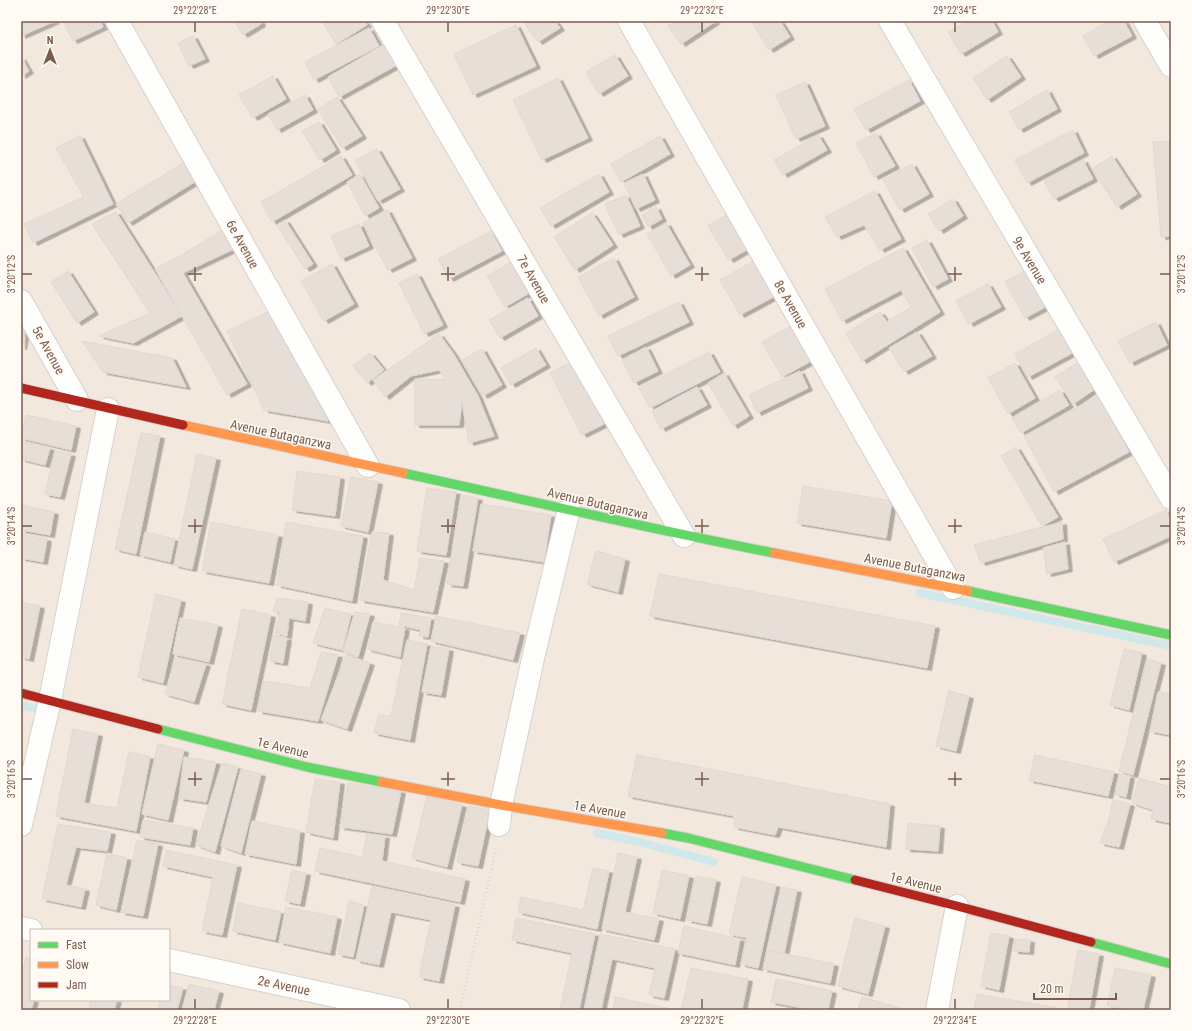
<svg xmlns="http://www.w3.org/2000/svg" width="1192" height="1031" font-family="'Roboto Condensed',sans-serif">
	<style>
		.residential { fill: #f2e8de; fill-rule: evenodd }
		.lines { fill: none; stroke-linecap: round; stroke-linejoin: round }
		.stream { stroke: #d0e8ea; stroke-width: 8 }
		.building { fill: #e6ded7; stroke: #e2d8d2; filter: url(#shadow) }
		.street-casing { stroke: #d7d1cb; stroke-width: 24 }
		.fast-casing { stroke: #d9d2cb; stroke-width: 11 }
		.slow-casing { stroke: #d9d2cb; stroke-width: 11 }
		.jam-casing { stroke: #d9d2cb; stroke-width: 11 }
		.path { stroke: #dcd5d0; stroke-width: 2.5; stroke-dasharray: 1 3; stroke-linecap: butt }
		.street { stroke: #fefefd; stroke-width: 22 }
		.fast { stroke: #63d668; stroke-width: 9 }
		.slow { stroke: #ff974d; stroke-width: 9 }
		.jam { stroke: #b3261e; stroke-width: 9 }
		.ticks { fill: none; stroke: #7a5c4d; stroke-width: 1.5 }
		.labels { text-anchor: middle; stroke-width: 3; stroke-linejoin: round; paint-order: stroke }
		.street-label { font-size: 13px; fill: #7a5c4d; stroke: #fffaf3 }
		.neatline { fill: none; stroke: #7a5c4d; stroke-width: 1.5 }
		.ticks-label { font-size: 10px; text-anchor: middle; fill: #7a5c4d }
	</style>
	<defs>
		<filter id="shadow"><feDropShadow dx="4.5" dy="2.5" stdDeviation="0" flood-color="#0004"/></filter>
	</defs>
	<rect width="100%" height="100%" fill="#f9f5f0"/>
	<path class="residential" d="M 21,21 L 1171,21 L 1171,1010 L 21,1010 ZM 31,930 L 169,930 L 169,1000 L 31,1000 Z"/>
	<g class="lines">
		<g class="stream">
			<polyline points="920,593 1171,646"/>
			<polyline points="21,705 48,711"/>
			<polyline points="597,833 643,843 714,862"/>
		</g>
	</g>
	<g class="building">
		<polygon points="21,21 55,21 21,36"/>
		<polygon points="63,21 100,21 103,27 73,41"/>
		<polygon points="234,21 260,21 261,24 243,35"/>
		<polygon points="322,21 364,21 367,25 336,44"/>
		<polygon points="530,21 555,21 560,28 538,42 525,24"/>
		<polygon points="675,21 716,21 681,44 668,26"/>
		<polygon points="751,21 780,21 790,37 769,50"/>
		<polygon points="968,21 992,21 998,32 961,54 948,32"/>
		<polygon points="1109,21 1124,21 1132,36 1094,56 1083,36"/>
		<polygon points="516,25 536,66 473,95 454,54"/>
		<polygon points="369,28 379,46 314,80 305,62"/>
		<polygon points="193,36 205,59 189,66 178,43"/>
		<polygon points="385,44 397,65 339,97 328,77"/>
		<polygon points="615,55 628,76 599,94 586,72"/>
		<polygon points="1007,56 1021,77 987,100 973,78"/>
		<polygon points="21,57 29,71 21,76"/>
		<polygon points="273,76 286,99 253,118 239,95"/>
		<polygon points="558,78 588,138 542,160 513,100"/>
		<polygon points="909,80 920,101 866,130 854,109"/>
		<polygon points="805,82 825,126 796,139 776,95"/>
		<polygon points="1047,90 1057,109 1019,130 1009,112"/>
		<polygon points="305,95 313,110 277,130 268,114"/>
		<polygon points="337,97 362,136 342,148 318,109"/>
		<polygon points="319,122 336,150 320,160 302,131"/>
		<polygon points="1073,130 1084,153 1027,183 1015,160"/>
		<polygon points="876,133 895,166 874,177 856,143"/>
		<polygon points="818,135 827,150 783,175 774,160"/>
		<polygon points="80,136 113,204 33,243 24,224 84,197 56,148"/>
		<polygon points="660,136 670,154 621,182 611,164"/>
		<polygon points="1171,141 1171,236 1161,237 1153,142"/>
		<polygon points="377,149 400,189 378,201 355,160"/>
		<polygon points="341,156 352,175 272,222 261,202"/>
		<polygon points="1112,156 1137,194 1117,207 1092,169"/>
		<polygon points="190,159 201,178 128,223 116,204"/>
		<polygon points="1083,160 1093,179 1054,199 1044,181"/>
		<polygon points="912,164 929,194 900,210 883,180"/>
		<polygon points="360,174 379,208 365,216 347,182"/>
		<polygon points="599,174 609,192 551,226 540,208"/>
		<polygon points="643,174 655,200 636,209 624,183"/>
		<polygon points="875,191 901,239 880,250 864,225 837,237 825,217"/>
		<polygon points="626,195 640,226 619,235 605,204"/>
		<polygon points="953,199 963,216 939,231 928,214"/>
		<polygon points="656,207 662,219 648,227 642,215"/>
		<polygon points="387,210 412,258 388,270 363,223"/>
		<polygon points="116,212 182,316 133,343 99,336 150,313 92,224"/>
		<polygon points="592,213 613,245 575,270 554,237"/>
		<polygon points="728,214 750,248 729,260 708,226"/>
		<polygon points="285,220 313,264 305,269 277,225"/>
		<polygon points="666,223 690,265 671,276 647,234"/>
		<polygon points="359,224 369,246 341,259 331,236"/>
		<polygon points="224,229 236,248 183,273 247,384 227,395 155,269 175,258 175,259"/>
		<polygon points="491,231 502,251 449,279 438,259"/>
		<polygon points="927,240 948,279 933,287 912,248"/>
		<polygon points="903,248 940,312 862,361 846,333 880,312 887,322 911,307 901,290 842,321 825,289"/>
		<polygon points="614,258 634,297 599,316 578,277"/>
		<polygon points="757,259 777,295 740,315 720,280"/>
		<polygon points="513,261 531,292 505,307 487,276"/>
		<polygon points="332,264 354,304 324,321 301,281"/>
		<polygon points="1029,268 1049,305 1025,318 1005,282"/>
		<polygon points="68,271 94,312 77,323 51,282"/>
		<polygon points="417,274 443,325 424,334 399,283"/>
		<polygon points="988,284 1001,307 969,324 956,301"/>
		<polygon points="528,298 538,316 500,338 489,320"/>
		<polygon points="679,302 689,322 618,356 608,336"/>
		<polygon points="274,309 328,421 264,410 227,331"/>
		<polygon points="1156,322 1167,345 1130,363 1118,341"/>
		<polygon points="793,325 813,360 782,377 762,342"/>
		<polygon points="21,326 26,327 22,347 21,347"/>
		<polygon points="1063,327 1076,351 1028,377 1015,354"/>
		<polygon points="917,332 932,356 904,372 889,348"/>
		<polygon points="439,334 453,353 478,396 494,436 469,443 462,401 459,425 415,425 415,379 446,380 439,370 411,376 385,397 373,380"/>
		<polygon points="82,341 172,358 186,387 103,372"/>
		<polygon points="646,347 658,371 634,383 622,360"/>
		<polygon points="536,348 546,365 511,385 501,368"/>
		<polygon points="482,349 502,385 483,396 462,360"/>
		<polygon points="709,352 720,372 650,408 639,388"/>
		<polygon points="370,353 384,370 367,383 353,366"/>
		<polygon points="1080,361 1098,387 1073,404 1055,377"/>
		<polygon points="572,362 604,424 582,435 550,373"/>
		<polygon points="1015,363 1035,398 1008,414 988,378"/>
		<polygon points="800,371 808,388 757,413 749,395"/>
		<polygon points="724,373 749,416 733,426 708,383"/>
		<polygon points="697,387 707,405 661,429 652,411"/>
		<polygon points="1060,390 1069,405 1021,433 1012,418"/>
		<polygon points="1099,396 1129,452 1054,492 1024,436"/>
		<polygon points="26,415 76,426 71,450 21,438"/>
		<polygon points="141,433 160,436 136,554 115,549"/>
		<polygon points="21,441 50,448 45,465 21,459"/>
		<polygon points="1016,447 1058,517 1042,526 1001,456"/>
		<polygon points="55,451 71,454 60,497 45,494"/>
		<polygon points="197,454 216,458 192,569 174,565"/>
		<polygon points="297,471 340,477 335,516 292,510"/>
		<polygon points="351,477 378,482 368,532 341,526"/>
		<polygon points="803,486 892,501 886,538 797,523"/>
		<polygon points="427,488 456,492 446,555 417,551"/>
		<polygon points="461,495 478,498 463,586 447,584"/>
		<polygon points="481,504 551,515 544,562 473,551"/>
		<polygon points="21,505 54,512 50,535 21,530"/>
		<polygon points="1166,510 1171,522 1171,536 1114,562 1103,539"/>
		<polygon points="211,522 278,535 269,583 202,571"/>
		<polygon points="286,522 363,536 352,601 277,585"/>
		<polygon points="1062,522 1063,539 981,563 974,545"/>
		<polygon points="145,532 175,539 170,562 140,555"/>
		<polygon points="372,532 389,533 383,580 414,590 420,558 444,561 433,612 360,600"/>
		<polygon points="21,534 47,539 43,562 21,558"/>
		<polygon points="1065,542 1068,569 1047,574 1043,548"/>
		<polygon points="596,551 625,559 618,592 587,584"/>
		<polygon points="659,574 935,626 927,668 650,616"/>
		<polygon points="156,594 181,600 163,683 138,677"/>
		<polygon points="277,598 308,602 305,621 289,618 287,636 275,633 280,613 273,611"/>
		<polygon points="21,602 40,606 29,659 21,657"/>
		<polygon points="325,608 351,614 342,650 313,643"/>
		<polygon points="242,609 271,615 251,710 222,704"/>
		<polygon points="355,612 370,614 358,657 343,651"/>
		<polygon points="401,613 431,618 428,637 419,636 421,630 399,625"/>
		<polygon points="436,616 520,633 513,660 431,641"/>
		<polygon points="180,618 218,625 209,662 173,654"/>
		<polygon points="373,622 405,628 400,657 367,649"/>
		<polygon points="274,635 287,638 283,663 270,661"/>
		<polygon points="407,640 427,644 410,740 374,733 379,715 391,716"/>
		<polygon points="431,646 449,649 441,695 422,692"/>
		<polygon points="1124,649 1142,653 1129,710 1110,705"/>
		<polygon points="321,652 338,655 318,721 258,711 263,681 310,688"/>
		<polygon points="346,655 370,663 347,729 321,720"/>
		<polygon points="175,658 206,664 194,702 165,694"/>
		<polygon points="1147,659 1161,663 1133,775 1119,771"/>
		<polygon points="949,691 969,696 956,751 936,746"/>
		<polygon points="1158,692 1171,694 1171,735 1150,731"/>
		<polygon points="73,729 98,734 84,803 117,808 129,752 150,757 136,831 56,816"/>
		<polygon points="158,744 184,750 168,820 142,814"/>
		<polygon points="637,755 890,804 886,847 778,827 775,835 734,827 734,816 628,796"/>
		<polygon points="1035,755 1114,772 1108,796 1029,780"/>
		<polygon points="184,757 216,762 206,802 179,798"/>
		<polygon points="222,763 238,767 215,852 196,845"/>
		<polygon points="241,769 261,774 241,853 221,846"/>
		<polygon points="1119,774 1130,776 1126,797 1115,794"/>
		<polygon points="1139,778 1171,787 1171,823 1151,819 1153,810 1132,803"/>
		<polygon points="315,779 340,782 333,838 306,832"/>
		<polygon points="348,783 401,791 392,834 340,827"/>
		<polygon points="427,796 462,805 447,867 412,858"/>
		<polygon points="1113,800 1130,804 1119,847 1100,843 1108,821"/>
		<polygon points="468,806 490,810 478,866 457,862"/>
		<polygon points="143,820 193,828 190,845 140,837"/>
		<polygon points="252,821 300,831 296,864 245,854"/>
		<polygon points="908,823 940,826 938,851 906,849"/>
		<polygon points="58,824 111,832 107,851 76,847 66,885 85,889 81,907 42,899"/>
		<polygon points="367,834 385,836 382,861 465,879 460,902 315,871 320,848 362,857"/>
		<polygon points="137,840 158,844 143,916 121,912"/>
		<polygon points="166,850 237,865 222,935 202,931 213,877 163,866"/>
		<polygon points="107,853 127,858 116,910 96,905"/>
		<polygon points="618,853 637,857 625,912 659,919 654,940 602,929"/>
		<polygon points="593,868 609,871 597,929 518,912 521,897 583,910"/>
		<polygon points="292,870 306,873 300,904 285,901"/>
		<polygon points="662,870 689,876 680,919 653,913"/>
		<polygon points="696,876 716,880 707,924 687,920"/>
		<polygon points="742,877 776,885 758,968 741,964 747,938 729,934"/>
		<polygon points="372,887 455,905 439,981 419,977 431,920 391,912 379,965 356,960"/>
		<polygon points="781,887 797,890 784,954 767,950"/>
		<polygon points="349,901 364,905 353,957 338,954"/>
		<polygon points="238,903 281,912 275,940 233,931"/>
		<polygon points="286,907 337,917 330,953 279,942"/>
		<polygon points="516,918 595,934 579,1010 560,1010 572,953 512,940"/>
		<polygon points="855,918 885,926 868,994 838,986"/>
		<polygon points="684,926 740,939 735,965 678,953"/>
		<polygon points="991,933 1009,936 999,990 981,986"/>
		<polygon points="600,934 675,949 664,998 649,995 655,968 612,959 601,1010 584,1010"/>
		<polygon points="1015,939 1030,940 1029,952 1014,951"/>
		<polygon points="767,950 834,964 830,983 763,969"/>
		<polygon points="1078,950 1099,954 1089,1010 1067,1010"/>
		<polygon points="26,957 31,958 31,1000 34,1000 31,1010 21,1010 21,978"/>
		<polygon points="691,968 748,979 742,1010 681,1010"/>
		<polygon points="1115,968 1151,975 1143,1010 1128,1010 1107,1006"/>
		<polygon points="776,979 832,991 828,1010 803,1010 803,1008 771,1002"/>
		<polygon points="189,984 219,991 214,1010 182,1010"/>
		<polygon points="169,985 183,988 177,1010 158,1010 160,1000 169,1000"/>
		<polygon points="977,994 1058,1008 1058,1010 974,1010"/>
		<polygon points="615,997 667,1008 666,1010 613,1010"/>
		<polygon points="862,997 908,1010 858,1010"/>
		<polygon points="91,1000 117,1000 114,1010 89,1010"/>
	</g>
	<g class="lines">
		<defs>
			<g id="street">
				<polyline points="117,21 368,466"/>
				<polyline points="383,21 684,536"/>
				<polyline points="629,21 953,588"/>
				<polyline points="890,21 1171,498"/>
				<polyline points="1145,21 1171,66"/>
				<polyline points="21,301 77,400"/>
				<polyline points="21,825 50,700 108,409"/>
				<polyline points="499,825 501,805 534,654 569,509"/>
				<polyline points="21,928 31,930"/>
				<polyline points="169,960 399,1010"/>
				<polyline points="937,1010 957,906"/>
			</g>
			<g id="fast">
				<path d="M 403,473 C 527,500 650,529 774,553"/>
				<polyline points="968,591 1171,635"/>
				<polyline points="158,729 307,767 382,782"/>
				<polyline points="662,833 688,838 855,880"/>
				<polyline points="1091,942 1171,964"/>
			</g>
			<g id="slow">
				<polyline points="183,425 403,473"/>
				<polyline points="774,553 968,591"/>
				<polyline points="382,782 501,805 662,833"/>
			</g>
			<g id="jam">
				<polyline points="21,388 183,425"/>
				<polyline points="21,693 158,729"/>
				<polyline points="855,880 957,906 1091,942"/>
			</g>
		</defs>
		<use href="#street" class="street-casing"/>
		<use href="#fast" class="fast-casing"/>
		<use href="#slow" class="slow-casing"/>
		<use href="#jam" class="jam-casing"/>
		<polyline class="path" points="460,1010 496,848"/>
		<use href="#street" class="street"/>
		<use href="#fast" class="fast"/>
		<use href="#slow" class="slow"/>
		<use href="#jam" class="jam"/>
	</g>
	<path class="ticks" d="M 195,22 L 195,32M 448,22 L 448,32M 702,22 L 702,32M 955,22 L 955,32M 195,267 L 195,281M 448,267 L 448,281M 702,267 L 702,281M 955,267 L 955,281M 22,274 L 32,274M 188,274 L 202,274M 441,274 L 455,274M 695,274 L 709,274M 948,274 L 962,274M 1160,274 L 1170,274M 195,519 L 195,533M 448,519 L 448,533M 702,519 L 702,533M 955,519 L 955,533M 22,526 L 32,526M 188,526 L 202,526M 441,526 L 455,526M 695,526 L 709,526M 948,526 L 962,526M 1160,526 L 1170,526M 195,772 L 195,786M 448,772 L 448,786M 702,772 L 702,786M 955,772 L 955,786M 22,779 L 32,779M 188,779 L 202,779M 441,779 L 455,779M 695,779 L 709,779M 948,779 L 962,779M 1160,779 L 1170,779M 195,999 L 195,1009M 448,999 L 448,1009M 702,999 L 702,1009M 955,999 L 955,1009"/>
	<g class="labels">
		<g class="street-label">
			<text transform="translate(243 244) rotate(61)" y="5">6e Avenue</text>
			<text transform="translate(1030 260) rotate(59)" y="5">9e Avenue</text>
			<text transform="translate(534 279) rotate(60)" y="5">7e Avenue</text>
			<text transform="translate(791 304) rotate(60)" y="5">8e Avenue</text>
			<text transform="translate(49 350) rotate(61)" y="5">5e Avenue</text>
			<text transform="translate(281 434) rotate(12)" y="5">Avenue Butaganzwa</text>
			<text transform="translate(598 503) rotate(13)" y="5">Avenue Butaganzwa</text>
			<text transform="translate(915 567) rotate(11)" y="5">Avenue Butaganzwa</text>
			<text transform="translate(283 747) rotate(14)" y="5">1e Avenue</text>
			<text transform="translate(600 809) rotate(10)" y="5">1e Avenue</text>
			<text transform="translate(916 882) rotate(14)" y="5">1e Avenue</text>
			<text transform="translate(284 985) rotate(12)" y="5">2e Avenue</text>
		</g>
	</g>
	<rect width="1192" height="1031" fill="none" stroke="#fffaf3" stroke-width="44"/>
	<rect x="30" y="929" width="140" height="72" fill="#fffaf3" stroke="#cabbb1"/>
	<rect x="38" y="942" width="20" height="6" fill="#63d668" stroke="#cabbb1"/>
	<text x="66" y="949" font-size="12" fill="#7a5c4d">Fast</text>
	<rect x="38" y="962" width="20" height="6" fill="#ff974d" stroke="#cabbb1"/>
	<text x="66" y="969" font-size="12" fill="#7a5c4d">Slow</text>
	<rect x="38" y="982" width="20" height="6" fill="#b3261e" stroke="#cabbb1"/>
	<text x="66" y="989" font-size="12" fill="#7a5c4d">Jam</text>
	<g transform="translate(50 50)" stroke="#fffaf3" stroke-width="3" paint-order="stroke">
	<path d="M0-3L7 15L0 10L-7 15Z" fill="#7a5c4d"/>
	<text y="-6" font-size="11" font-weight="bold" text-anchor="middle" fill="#7a5c4d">N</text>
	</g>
	<path d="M1034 993v6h82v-6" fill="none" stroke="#7a5c4d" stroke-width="2"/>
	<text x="1040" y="993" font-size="12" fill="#7a5c4d" stroke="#fffaf3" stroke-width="3" paint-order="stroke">20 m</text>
	<rect x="22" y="22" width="1148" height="987" class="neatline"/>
	<g class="ticks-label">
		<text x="195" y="14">29°22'28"E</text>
		<text x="448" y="14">29°22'30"E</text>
		<text x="702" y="14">29°22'32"E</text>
		<text x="955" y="14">29°22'34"E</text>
		<text transform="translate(11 274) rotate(-90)" y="4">3°20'12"S</text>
		<text transform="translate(1181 274) rotate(-90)" y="4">3°20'12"S</text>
		<text transform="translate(11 526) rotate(-90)" y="4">3°20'14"S</text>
		<text transform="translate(1181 526) rotate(-90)" y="4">3°20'14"S</text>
		<text transform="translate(11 779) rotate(-90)" y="4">3°20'16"S</text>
		<text transform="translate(1181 779) rotate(-90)" y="4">3°20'16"S</text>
		<text x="195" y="1024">29°22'28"E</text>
		<text x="448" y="1024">29°22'30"E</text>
		<text x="702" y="1024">29°22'32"E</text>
		<text x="955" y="1024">29°22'34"E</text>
	</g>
</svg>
